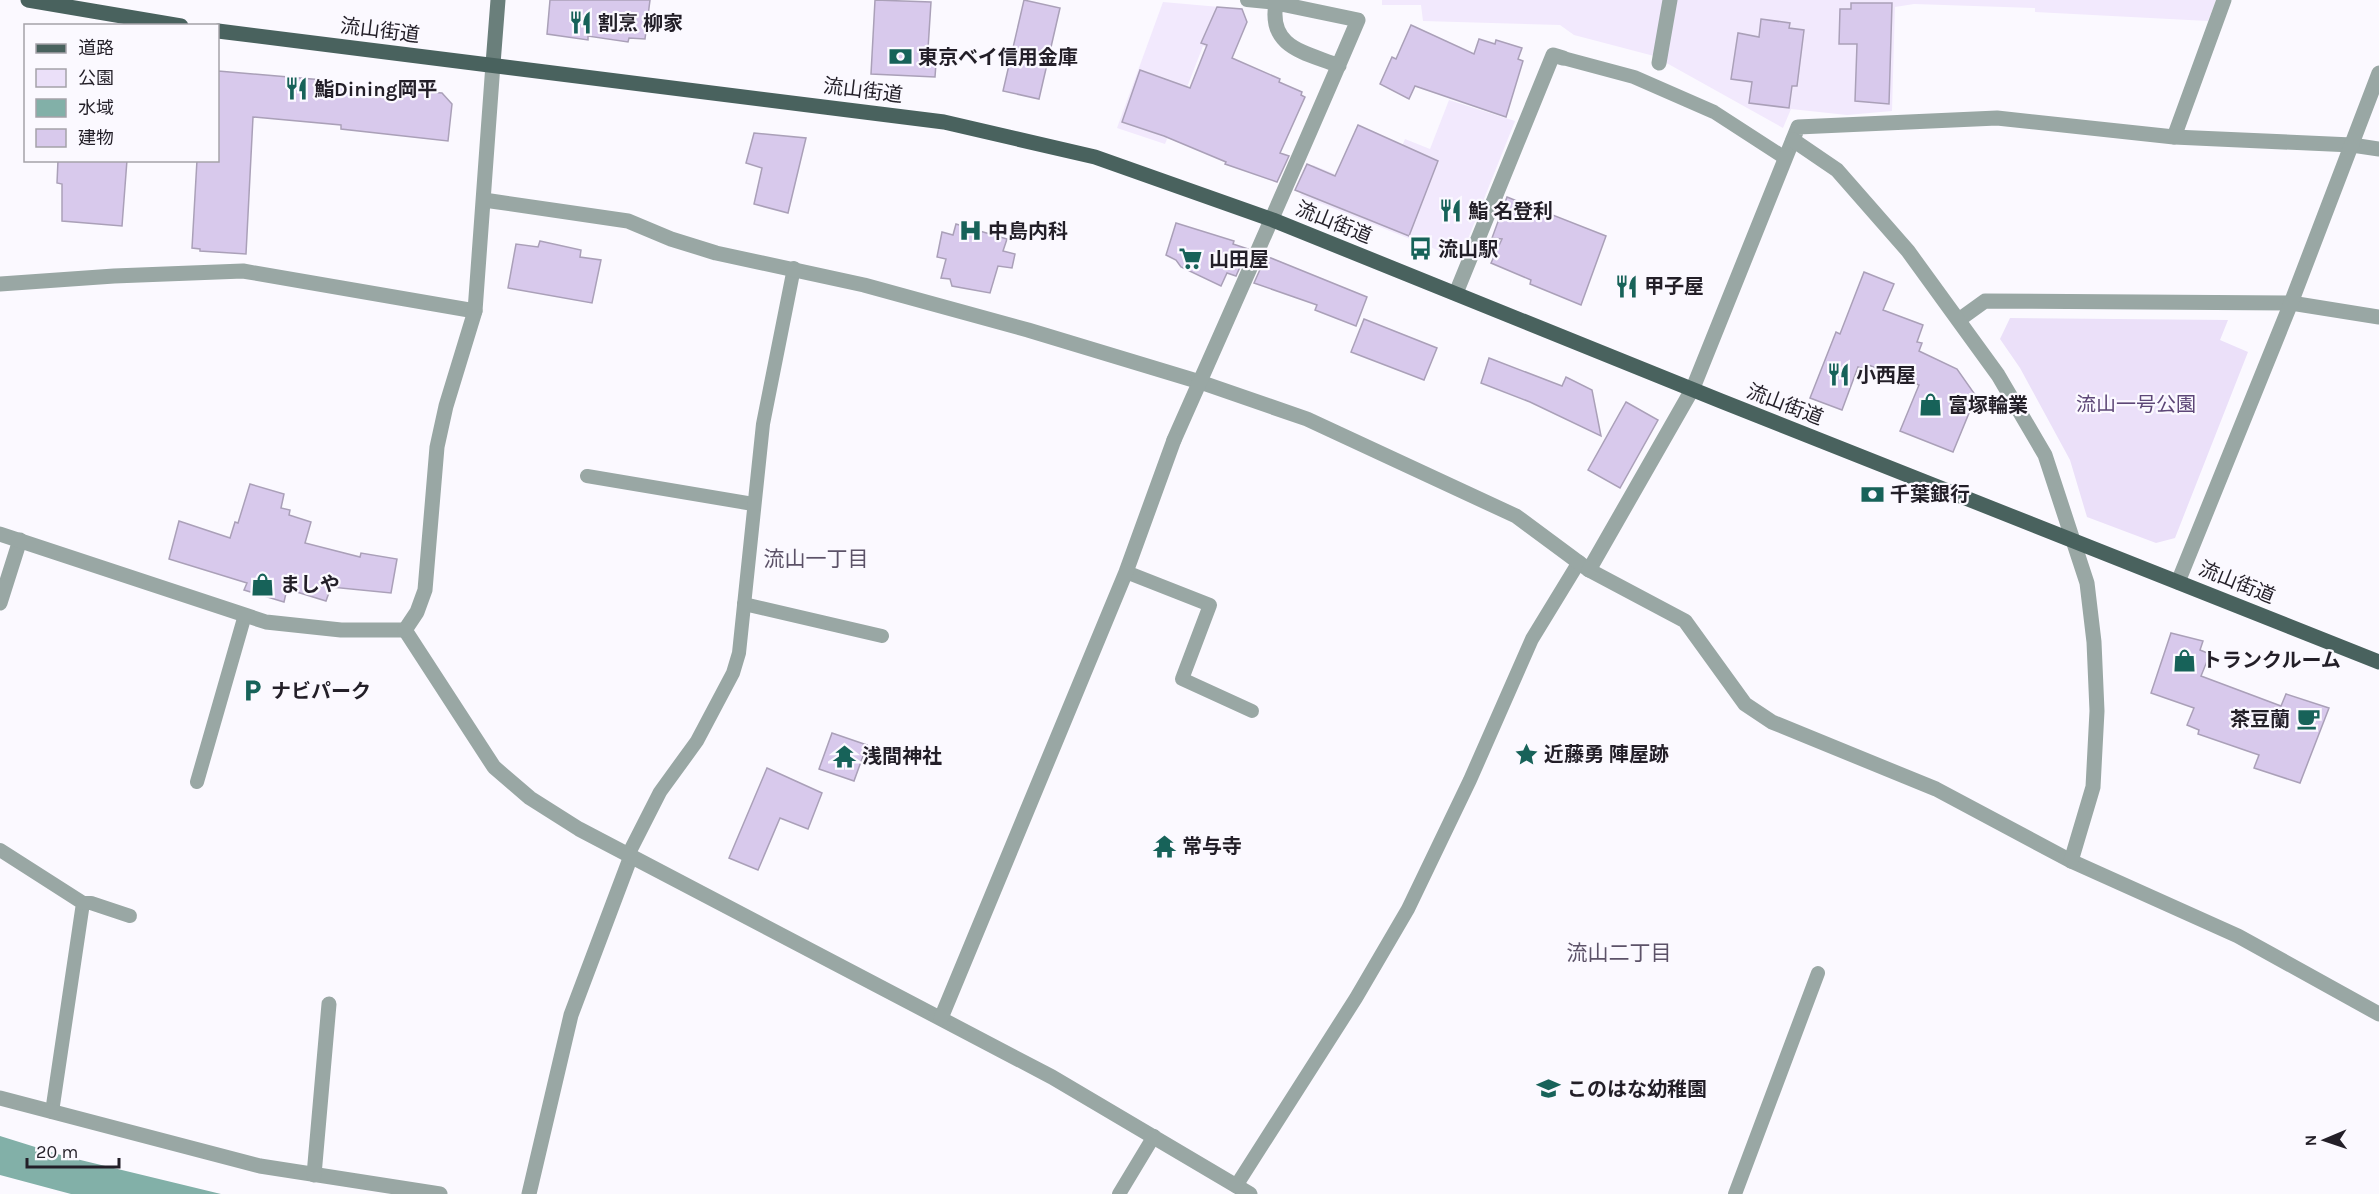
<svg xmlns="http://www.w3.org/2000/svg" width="2379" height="1194" font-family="Karla,'Noto Sans JP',sans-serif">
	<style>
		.built { fill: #f2e9fd }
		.green { fill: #ebe0f9 }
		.water { fill: #82b0a8 }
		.building { fill: #d8c9ec; stroke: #aaa0b8; stroke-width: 1.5 }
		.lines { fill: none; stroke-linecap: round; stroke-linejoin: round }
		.service { stroke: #99a7a4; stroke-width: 14 }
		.pedestrian { stroke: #99a7a4; stroke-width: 15 }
		.minor { stroke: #99a7a4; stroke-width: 15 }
		.tertiary { stroke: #99a7a4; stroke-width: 15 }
		.secondary { stroke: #6a7f7b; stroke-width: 15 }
		.primary { stroke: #49625e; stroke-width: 15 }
		.labels { text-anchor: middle; stroke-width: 4.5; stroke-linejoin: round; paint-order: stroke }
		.poi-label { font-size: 20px; font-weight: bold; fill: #231f28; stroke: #fbf9ff; text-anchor: start }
		.street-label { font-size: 20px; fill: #231f28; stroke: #fbf9ff }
		.park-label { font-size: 20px; fill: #5d4777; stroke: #fbf9ff }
		.neighbourhood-label { font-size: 21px; fill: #5c5268; stroke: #fbf9ff }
	</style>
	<rect width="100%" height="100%" fill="#fbf9ff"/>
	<g class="built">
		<polygon points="1382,0 2216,0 2208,21 2035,12 2035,8 1914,4 1895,7 1892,111 1847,115 1791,109 1783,128 1654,56 1574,35 1560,25 1423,21 1421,5 1382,5"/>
		<polygon points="1163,2 1242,9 1247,22 1232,57 1203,46 1165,144 1117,128"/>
		<polygon points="1449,100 1515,121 1460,259 1300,195 1313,165 1383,194 1405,139 1430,149"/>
	</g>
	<polygon class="green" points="2010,318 2228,320 2220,340 2248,352 2175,538 2156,543 2087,517 2070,460 2020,368 2000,339"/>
	<polygon class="water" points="0,1136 64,1156 221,1194 71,1194 0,1175"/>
	<g class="building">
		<polygon points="550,0 650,0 645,39 629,38 628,42 588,36 588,40 547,34"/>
		<polygon points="875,0 931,2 928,49 937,49 935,77 871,74"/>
		<polygon points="1024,0 1060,8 1039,99 1003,91"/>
		<polygon points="1851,3 1892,3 1889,104 1855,101 1857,44 1839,44 1840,9 1851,9"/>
		<polygon points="1217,7 1242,9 1247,22 1232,58 1280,79 1279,82 1302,92 1301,95 1305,97 1280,153 1289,156 1277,182 1225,164 1226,162 1164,136 1122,122 1140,70 1190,88 1207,45 1201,43"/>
		<polygon points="1761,19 1790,23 1789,28 1804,30 1797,86 1792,86 1789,108 1749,103 1752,82 1731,79 1738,33 1759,37"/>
		<polygon points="1411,25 1474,54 1479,39 1495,44 1496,40 1522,48 1518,59 1523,61 1506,117 1415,86 1409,99 1380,84 1392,57 1396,59"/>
		<polygon points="218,71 323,80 323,82 368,88 442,93 452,104 448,141 341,129 341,125 253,117 246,254 200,251 200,249 192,248 197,160 218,160"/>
		<polygon points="1358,125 1438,161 1409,236 1295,190 1307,164 1335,176"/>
		<polygon points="754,133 806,138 788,213 754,204 762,168 746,163"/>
		<polygon points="58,160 127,160 122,226 62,221 62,184 57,183"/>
		<polygon points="1507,197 1606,236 1581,305 1530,284 1531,280 1491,263 1502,239 1492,238"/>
		<polygon points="1176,223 1234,241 1233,244 1248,249 1236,276 1227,273 1221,286 1181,267 1176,260 1166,255"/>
		<polygon points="956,224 1007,239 1003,251 1015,254 1012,268 998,266 990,293 952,286 950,279 941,278 946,259 937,257 942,232 953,235"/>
		<polygon points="540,241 581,250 580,257 601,260 592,303 508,288 516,244 538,247"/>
		<polygon points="1266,256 1367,297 1356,326 1315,310 1317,305 1254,283"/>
		<polygon points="1864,272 1894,284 1883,310 1923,325 1917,342 1922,343 1919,351 1957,369 1976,396 1953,452 1900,431 1919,385 1866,364 1864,369 1858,367 1842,410 1810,398 1836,332 1840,334"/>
		<polygon points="1364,319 1437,348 1424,380 1351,352"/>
		<polygon points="1489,358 1562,386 1566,377 1592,390 1601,436 1530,402 1481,383"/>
		<polygon points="1626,402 1658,420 1620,488 1588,470"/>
		<polygon points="250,484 284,494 281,508 290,510 289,515 311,522 305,543 360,557 361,553 397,559 391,593 331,587 326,601 287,589 284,602 244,590 247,583 169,559 179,521 230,538 235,522 238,523"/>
		<polygon points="2171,633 2203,641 2200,650 2210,654 2201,676 2281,706 2286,694 2329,708 2300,783 2254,768 2259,755 2198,734 2199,730 2187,725 2194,708 2151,693"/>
		<polygon points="832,733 867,745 854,781 819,769"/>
		<polygon points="767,768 822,793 808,829 780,818 758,870 729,858"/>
	</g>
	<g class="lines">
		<g class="service">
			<polyline points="1247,0 1276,3"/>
			<polyline points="1563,58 1634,77 1714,112 1785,158"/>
			<polyline points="587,476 753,504"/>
			<polyline points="1126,572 1210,605 1182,679 1252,711"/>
			<polyline points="744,604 882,636"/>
			<polyline points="197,782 245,615"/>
			<polyline points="0,850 83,903 52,1112"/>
			<polyline points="628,855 660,792 697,741 733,673 739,653 763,424 794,268"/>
			<polyline points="83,903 91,903 130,916"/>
			<polyline points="1236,1186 1356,998 1408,909 1470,780 1532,639 1579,562"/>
			<polyline points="1119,1194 1154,1136"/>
			<polyline points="1735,1194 1818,973"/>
		</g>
		<polyline class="pedestrian" points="1659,63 1670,0"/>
		<g class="minor">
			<polyline points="2174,137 2224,0"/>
			<polyline points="484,200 628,221 671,239 716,253 864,285 1028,330 1200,382 1307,419 1516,516 1589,570 1685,621 1745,704 1772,722 1936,789 2071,861 2238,936 2379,1014"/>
			<polyline points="0,284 114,276 243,271 475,311"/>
			<polyline points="1456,293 1553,55 1563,58"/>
			<polyline points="1960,319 1985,301 2291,303 2379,317"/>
			<path d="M 1174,440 C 1236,300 1298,161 1358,20 L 1276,3 C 1268,48 1305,52 1339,66"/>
			<polyline points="1589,570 1693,388 1798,127 1997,118 2174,137 2352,145 2379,149"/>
			<polyline points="2178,582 2291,303 2379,73"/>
			<polyline points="0,603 20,540"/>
			<polyline points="0,1098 260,1166 440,1194"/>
			<polyline points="314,1175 329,1004"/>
			<polyline points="529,1194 571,1015 631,856"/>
		</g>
		<g class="tertiary">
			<polyline points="1793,140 1837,170 1908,251 1998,375 2045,455 2087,583 2094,642 2097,711 2093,787 2071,861"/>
			<polyline points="0,534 266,622 341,630 405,630"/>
			<polyline points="405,630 494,767 530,798 579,829 1052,1077 1250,1194"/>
			<polyline points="405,630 417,612 425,590 437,447 446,406 475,311 493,64"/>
			<polyline points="941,1018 1126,572 1174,440"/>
		</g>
		<polyline class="secondary" points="493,64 498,0"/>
		<g class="primary">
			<polyline points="28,0 181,26"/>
			<polyline points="218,31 944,122 1095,157 1273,220 1721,401 2379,662"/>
		</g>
	</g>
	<defs>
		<symbol id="restaurant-bare" viewBox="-9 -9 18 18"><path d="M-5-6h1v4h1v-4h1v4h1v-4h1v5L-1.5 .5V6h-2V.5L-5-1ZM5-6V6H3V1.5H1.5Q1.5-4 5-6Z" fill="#176259" stroke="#fbf9ff" stroke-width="2.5" paint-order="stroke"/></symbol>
		<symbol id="bank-bare" viewBox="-9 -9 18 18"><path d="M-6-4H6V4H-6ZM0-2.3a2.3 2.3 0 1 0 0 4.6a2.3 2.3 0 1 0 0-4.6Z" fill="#176259" stroke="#fbf9ff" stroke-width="2.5" paint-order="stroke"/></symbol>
		<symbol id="hospital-bare" viewBox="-9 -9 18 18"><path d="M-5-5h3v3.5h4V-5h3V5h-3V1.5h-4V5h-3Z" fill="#176259" stroke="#fbf9ff" stroke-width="2.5" paint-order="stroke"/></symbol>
		<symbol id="bus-bare" viewBox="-9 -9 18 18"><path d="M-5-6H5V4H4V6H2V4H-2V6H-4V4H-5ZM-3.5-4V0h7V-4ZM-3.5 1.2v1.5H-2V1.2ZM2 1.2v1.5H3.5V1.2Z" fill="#176259" stroke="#fbf9ff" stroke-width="2.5" paint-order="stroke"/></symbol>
		<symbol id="supermarket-bare" viewBox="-9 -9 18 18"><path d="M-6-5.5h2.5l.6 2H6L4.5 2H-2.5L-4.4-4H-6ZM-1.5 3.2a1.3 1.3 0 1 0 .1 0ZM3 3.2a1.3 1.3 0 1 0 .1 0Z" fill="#176259" stroke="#fbf9ff" stroke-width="2.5" paint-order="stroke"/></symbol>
		<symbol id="shop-bare" viewBox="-9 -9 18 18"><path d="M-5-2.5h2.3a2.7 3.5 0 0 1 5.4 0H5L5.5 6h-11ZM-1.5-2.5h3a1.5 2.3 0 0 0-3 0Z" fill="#176259" stroke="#fbf9ff" stroke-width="2.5" paint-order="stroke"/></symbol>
		<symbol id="parking-bare" viewBox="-9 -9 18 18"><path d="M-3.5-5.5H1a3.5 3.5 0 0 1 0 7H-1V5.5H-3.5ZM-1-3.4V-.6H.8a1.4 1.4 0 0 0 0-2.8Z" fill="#176259" stroke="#fbf9ff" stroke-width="2.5" paint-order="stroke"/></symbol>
		<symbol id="cafe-bare" viewBox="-9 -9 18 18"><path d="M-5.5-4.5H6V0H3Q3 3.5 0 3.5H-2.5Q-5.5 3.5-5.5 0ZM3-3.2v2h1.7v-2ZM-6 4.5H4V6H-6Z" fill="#176259" stroke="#fbf9ff" stroke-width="2.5" paint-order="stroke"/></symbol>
		<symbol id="sight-bare" viewBox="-9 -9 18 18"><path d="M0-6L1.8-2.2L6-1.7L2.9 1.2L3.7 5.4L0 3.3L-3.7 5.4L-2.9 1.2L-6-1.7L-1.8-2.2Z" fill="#176259" stroke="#fbf9ff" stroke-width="2.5" paint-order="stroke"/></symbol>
		<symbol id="temple-bare" viewBox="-9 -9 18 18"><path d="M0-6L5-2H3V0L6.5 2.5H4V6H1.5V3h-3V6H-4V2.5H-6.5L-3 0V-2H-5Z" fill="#176259" stroke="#fbf9ff" stroke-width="2.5" paint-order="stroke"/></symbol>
		<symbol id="school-bare" viewBox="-9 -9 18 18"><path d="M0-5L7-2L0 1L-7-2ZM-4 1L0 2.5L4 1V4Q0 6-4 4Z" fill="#176259" stroke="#fbf9ff" stroke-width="2.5" paint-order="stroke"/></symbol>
	</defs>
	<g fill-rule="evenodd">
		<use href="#restaurant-bare" x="564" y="6" width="33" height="33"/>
		<use href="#bank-bare" x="884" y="40" width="33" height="33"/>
		<use href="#restaurant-bare" x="280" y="72" width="33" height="33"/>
		<use href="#restaurant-bare" x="1434" y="194" width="33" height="33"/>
		<use href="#hospital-bare" x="954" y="214" width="33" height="33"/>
		<use href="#bus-bare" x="1404" y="232" width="33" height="33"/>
		<use href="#supermarket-bare" x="1174" y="242" width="33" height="33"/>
		<use href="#restaurant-bare" x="1610" y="270" width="33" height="33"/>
		<use href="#restaurant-bare" x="1822" y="358" width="33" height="33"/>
		<use href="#shop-bare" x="1914" y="388" width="33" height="33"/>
		<use href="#bank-bare" x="1856" y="478" width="33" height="33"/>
		<use href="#shop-bare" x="246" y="568" width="33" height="33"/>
		<use href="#shop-bare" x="2168" y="644" width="33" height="33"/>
		<use href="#parking-bare" x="236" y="674" width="33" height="33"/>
		<use href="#cafe-bare" x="2292" y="702" width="33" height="33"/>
		<use href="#sight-bare" x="1510" y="738" width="33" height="33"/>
		<use href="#temple-bare" x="828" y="740" width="33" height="33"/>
		<use href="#temple-bare" x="1148" y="830" width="33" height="33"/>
		<use href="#school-bare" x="1532" y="1072" width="33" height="33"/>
	</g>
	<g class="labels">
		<g class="poi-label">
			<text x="598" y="30">割烹 柳家</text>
			<text x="918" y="64">東京ベイ信用金庫</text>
			<text x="314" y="96">鮨Dining岡平</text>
			<text x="1468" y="218">鮨 名登利</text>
			<text x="988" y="238">中島内科</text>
			<text x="1438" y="256">流山駅</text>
			<text x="1209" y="266">山田屋</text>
			<text x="1644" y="293">甲子屋</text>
			<text x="1856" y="382">小西屋</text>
			<text x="1948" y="412">富塚輪業</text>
			<text x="1890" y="501">千葉銀行</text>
			<text x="280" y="591">ましや</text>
			<text x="2202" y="667">トランクルーム</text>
			<text x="271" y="698">ナビパーク</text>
			<text x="2290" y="726" text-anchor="end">茶豆蘭</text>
			<text x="1544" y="761">近藤勇 陣屋跡</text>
			<text x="862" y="763">浅間神社</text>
			<text x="1182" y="853">常与寺</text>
			<text x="1567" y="1096">このはな幼稚園</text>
		</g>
		<g class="street-label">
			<text transform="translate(380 30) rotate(7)" y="7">流山街道</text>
			<text transform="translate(863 90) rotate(7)" y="7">流山街道</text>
			<text transform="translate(1334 222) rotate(22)" y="7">流山街道</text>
			<text transform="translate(1785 404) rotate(21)" y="7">流山街道</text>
			<text transform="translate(2237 582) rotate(22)" y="7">流山街道</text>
		</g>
		<g class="park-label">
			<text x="2136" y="411">流山一号公園</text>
		</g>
		<g class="neighbourhood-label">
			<text x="816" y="566">流山一丁目</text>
			<text x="1619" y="960">流山二丁目</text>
		</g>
	</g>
	<rect x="24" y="24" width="195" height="138" fill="#fbf9ff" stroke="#a5a2a9" stroke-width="1.5"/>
	<rect x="36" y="44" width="30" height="9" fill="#49625e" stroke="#a5a2a9" stroke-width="1.5"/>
	<text x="78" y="54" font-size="18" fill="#231f28">道路</text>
	<rect x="36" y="69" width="30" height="18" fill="#ebe0f9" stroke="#a5a2a9" stroke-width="1.5"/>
	<text x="78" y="84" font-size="18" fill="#231f28">公園</text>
	<rect x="36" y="99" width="30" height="18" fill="#82b0a8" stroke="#a5a2a9" stroke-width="1.5"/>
	<text x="78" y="114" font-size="18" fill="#231f28">水域</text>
	<rect x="36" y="129" width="30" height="18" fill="#d8c9ec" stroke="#a5a2a9" stroke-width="1.5"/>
	<text x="78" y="144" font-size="18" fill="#231f28">建物</text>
	<g transform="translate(2325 1140) rotate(268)" stroke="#fbf9ff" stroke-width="4.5" paint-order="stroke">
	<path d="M0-4.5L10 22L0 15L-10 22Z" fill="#231f28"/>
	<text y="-9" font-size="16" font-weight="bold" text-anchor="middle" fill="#231f28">N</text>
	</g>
	<path d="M27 1158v9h92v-9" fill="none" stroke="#231f28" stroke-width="3"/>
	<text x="36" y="1158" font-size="18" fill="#231f28" stroke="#fbf9ff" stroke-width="4.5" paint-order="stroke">20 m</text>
</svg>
